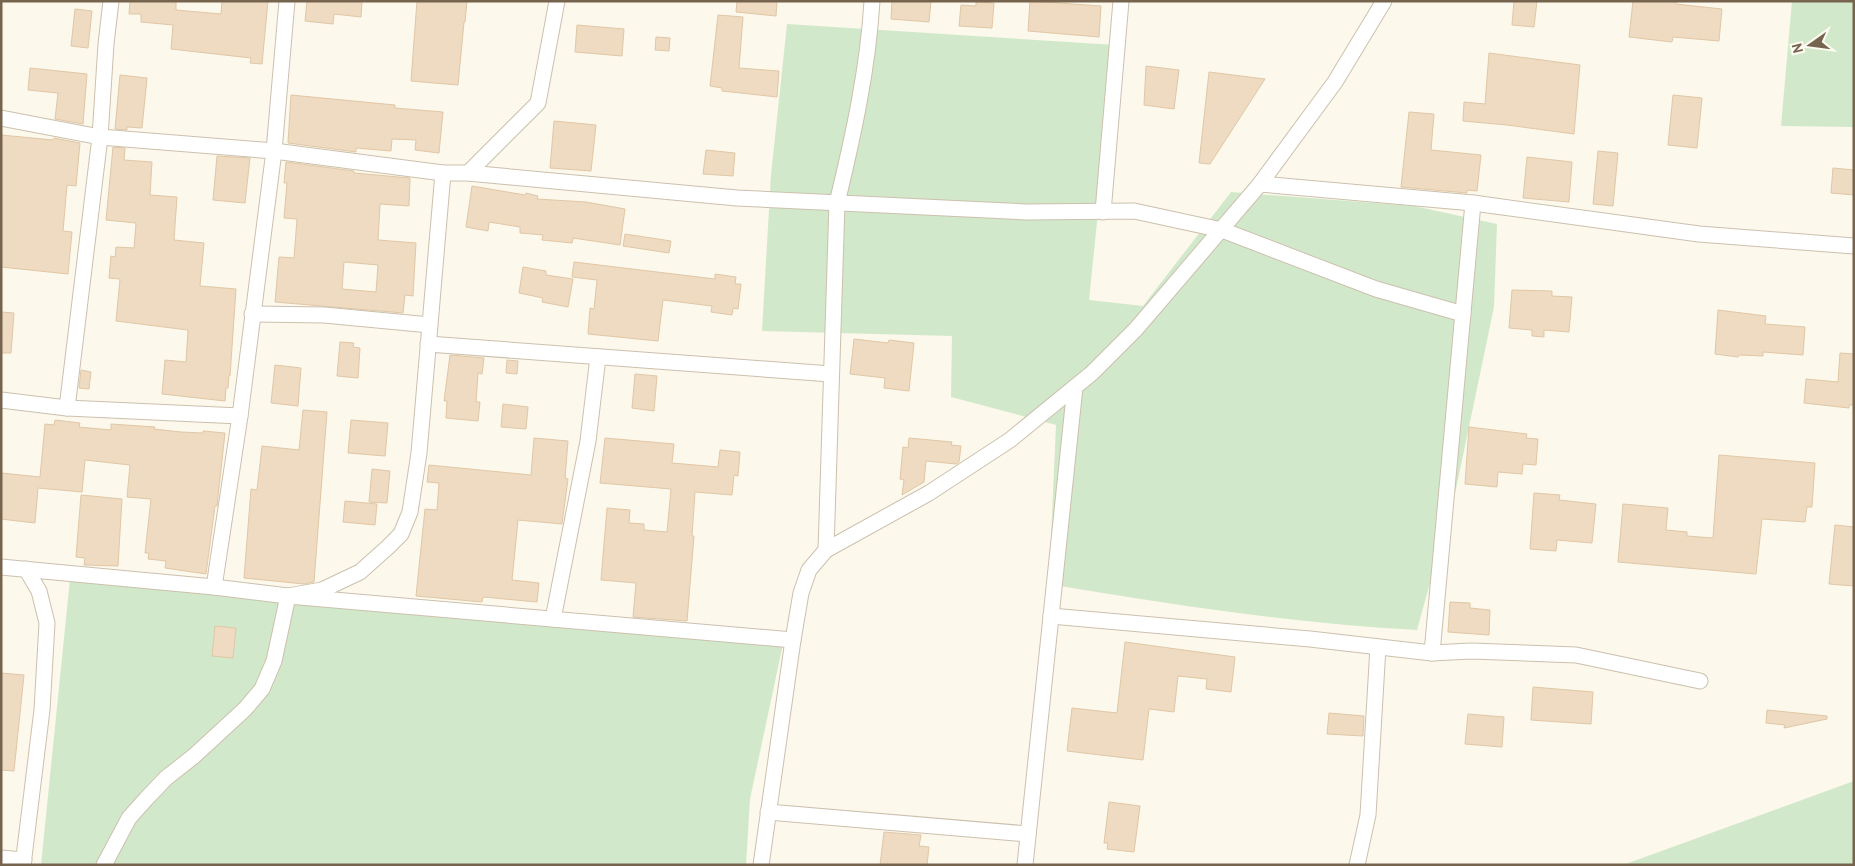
<svg xmlns="http://www.w3.org/2000/svg" width="1855" height="866" font-family="'PT Sans',sans-serif">
	<style>
		.green { fill: #d1e9ca }
		.building { fill: #eedbc2; stroke: #e1c7a6; fill-rule: evenodd }
		.lines { fill: none; stroke-linecap: round; stroke-linejoin: round }
		.street-casing { stroke: #ccc0ae; stroke-width: 17 }
		.street { stroke: #fff; stroke-width: 15 }
	</style>
	<rect width="100%" height="100%" fill="#fcf8eb"/>
	<g class="green">
		<polygon points="1792,1 1854,1 1854,127 1781,126"/>
		<path d="M 787,24 L 1115,45 L 1089,300 L 1143,306 L 1231,192 L 1414,206 L 1497,224 L 1494,307 L 1456,489 L 1417,630 C 1293,623 1171,605 1049,584 L 1056,425 L 951,397 L 952,336 L 762,331 L 771,175 Z"/>
		<polygon points="70,579 783,644 750,799 746,865 41,865"/>
		<polygon points="1854,781 1854,865 1623,865"/>
	</g>
	<g class="building">
		<polygon points="130,1 176,1 176,10 221,14 222,1 268,1 262,64 250,63 251,58 171,49 173,25 141,22 141,14 129,14"/>
		<polygon points="307,1 362,1 361,17 334,14 333,24 305,21"/>
		<polygon points="417,1 467,1 465,22 464,22 458,85 411,81"/>
		<polygon points="737,1 777,1 776,16 736,12"/>
		<polygon points="892,1 931,1 929,22 891,19"/>
		<polygon points="1030,1 1101,6 1099,37 1028,31"/>
		<polygon points="1514,1 1537,1 1534,27 1512,25"/>
		<polygon points="1633,1 1676,1 1676,4 1722,9 1719,41 1673,37 1672,42 1629,37"/>
		<polygon points="976,2 994,3 992,28 959,26 961,5 976,6"/>
		<polygon points="75,9 92,11 88,48 71,46"/>
		<polygon points="718,15 743,17 739,68 779,71 777,97 722,91 722,88 710,86"/>
		<polygon points="577,25 624,29 622,56 575,52"/>
		<polygon points="656,37 670,38 669,51 655,50"/>
		<polygon points="1489,53 1580,65 1574,134 1507,125 1463,121 1464,102 1485,104"/>
		<polygon points="1146,66 1179,70 1174,109 1144,105"/>
		<polygon points="30,68 87,74 83,124 55,119 58,93 28,90"/>
		<polygon points="1209,72 1265,79 1210,164 1199,163"/>
		<polygon points="120,75 147,78 142,128 127,127 127,130 115,129"/>
		<polygon points="291,95 395,105 395,108 443,112 439,153 415,150 416,140 392,139 391,151 356,148 356,152 288,143"/>
		<polygon points="1673,95 1702,98 1697,148 1668,145"/>
		<polygon points="1409,112 1434,114 1431,150 1481,155 1477,191 1467,190 1467,193 1401,187"/>
		<polygon points="554,121 596,125 591,171 550,168"/>
		<polygon points="1,135 53,140 54,138 80,143 76,186 67,185 63,231 72,232 68,274 1,267"/>
		<polygon points="113,147 125,148 124,160 152,162 150,195 177,197 174,240 204,243 200,286 236,289 230,376 229,375 228,388 226,388 225,401 162,394 165,360 186,362 188,330 116,321 120,279 109,278 111,256 115,257 116,247 134,248 136,223 106,220"/>
		<polygon points="706,150 735,153 733,176 703,174"/>
		<polygon points="1598,151 1618,153 1613,206 1593,204"/>
		<polygon points="217,156 250,158 245,203 213,200"/>
		<polygon points="1527,157 1572,162 1569,202 1523,198"/>
		<path d="M 286,162 L 354,171 L 354,173 L 410,178 L 409,206 L 380,204 L 378,240 L 416,243 L 413,296 L 405,295 L 403,313 L 275,302 L 279,257 L 294,258 L 297,219 L 284,218 L 287,183 L 284,183 ZM 344,262 L 378,265 L 376,292 L 342,289 Z"/>
		<polygon points="1833,168 1854,170 1854,195 1831,193"/>
		<polygon points="472,186 525,195 526,193 538,196 537,199 586,202 625,209 620,245 573,238 572,243 542,240 543,235 520,233 520,227 489,222 488,231 466,227"/>
		<polygon points="625,234 671,241 669,253 623,246"/>
		<polygon points="574,262 715,279 715,274 736,277 735,284 741,284 738,309 733,308 732,315 711,312 712,306 663,300 658,341 588,334 590,308 594,309 597,280 572,277"/>
		<polygon points="523,267 546,271 546,275 573,279 568,307 542,302 543,298 519,293"/>
		<polygon points="1512,290 1552,291 1552,296 1572,297 1569,332 1544,330 1544,337 1532,336 1532,330 1509,328"/>
		<polygon points="1718,310 1766,316 1765,324 1805,327 1803,355 1763,352 1763,356 1739,355 1738,357 1715,354"/>
		<polygon points="1,312 14,313 11,353 1,353"/>
		<polygon points="854,339 888,343 889,340 914,343 909,391 884,388 885,378 850,374"/>
		<polygon points="340,342 354,343 353,347 360,348 358,378 337,376"/>
		<polygon points="1840,353 1854,354 1854,405 1849,405 1849,408 1804,403 1806,379 1838,382"/>
		<polygon points="450,355 484,358 482,374 478,373 476,402 480,402 478,421 446,418 447,401 444,401"/>
		<polygon points="507,360 518,361 517,374 506,373"/>
		<polygon points="275,365 301,368 298,406 271,403"/>
		<polygon points="81,370 91,372 89,389 79,388"/>
		<polygon points="635,374 657,376 654,411 632,408"/>
		<polygon points="503,404 528,407 526,429 501,427"/>
		<polygon points="303,410 327,412 314,582 304,584 244,578 251,489 257,490 262,446 299,450"/>
		<polygon points="55,420 80,423 79,427 111,430 111,424 155,427 154,429 181,432 203,433 203,431 225,433 218,496 217,506 215,506 206,574 165,568 166,561 148,559 149,553 145,553 151,499 127,497 130,465 85,460 82,492 38,488 35,523 1,519 1,473 40,477 45,424 54,425"/>
		<polygon points="351,420 388,423 385,456 348,453"/>
		<polygon points="1469,427 1527,434 1526,438 1538,439 1536,465 1523,464 1522,474 1498,472 1497,487 1465,484"/>
		<polygon points="534,438 568,441 565,478 568,479 562,524 518,520 512,580 539,583 537,602 483,597 482,602 416,596 425,509 437,510 439,483 427,482 429,465 531,475"/>
		<polygon points="605,438 674,444 672,463 718,467 720,450 740,452 738,476 734,475 732,495 695,492 692,536 694,536 687,621 633,617 636,583 601,580 607,508 630,510 629,523 644,524 644,530 667,532 671,489 600,483"/>
		<polygon points="909,438 952,442 951,445 961,446 959,462 956,464 926,461 924,482 902,495 904,480 900,479 903,447 908,448"/>
		<polygon points="1719,455 1815,463 1812,507 1807,507 1805,522 1762,519 1756,574 1618,562 1623,504 1668,508 1666,530 1687,532 1687,536 1713,538"/>
		<polygon points="372,469 390,471 387,503 369,502"/>
		<polygon points="1534,493 1560,495 1559,500 1596,504 1592,543 1557,540 1556,551 1530,549"/>
		<polygon points="81,495 122,499 118,566 84,565 85,558 76,557"/>
		<polygon points="345,501 377,504 375,525 343,522"/>
		<polygon points="1835,525 1854,527 1854,586 1829,584"/>
		<polygon points="1450,602 1470,603 1470,608 1490,610 1489,635 1448,632"/>
		<polygon points="215,626 236,628 233,658 212,656"/>
		<polygon points="1125,642 1235,657 1231,692 1206,689 1207,679 1178,676 1174,712 1149,709 1143,760 1067,751 1072,708 1117,713"/>
		<polygon points="1,673 24,675 14,771 1,770"/>
		<polygon points="1533,687 1593,692 1591,724 1531,720"/>
		<polygon points="1767,710 1827,716 1827,719 1784,728 1785,725 1766,723"/>
		<polygon points="1329,713 1364,716 1363,736 1327,734"/>
		<polygon points="1468,714 1504,717 1502,747 1465,744"/>
		<polygon points="1109,802 1140,806 1134,852 1107,849 1108,843 1104,843"/>
		<polygon points="884,832 921,835 919,846 929,847 927,865 880,865"/>
	</g>
	<g class="lines">
		<defs>
			<g id="street">
				<polyline points="1,118 100,137 274,151 443,173 468,173 737,198 1026,212 1134,211 1222,230 1376,289 1463,314"/>
				<polyline points="468,173 538,103 557,1"/>
				<polyline points="1260,184 1473,203 1699,234 1854,246"/>
				<polyline points="1103,212 1121,1"/>
				<polyline points="252,314 324,315 430,325"/>
				<polyline points="428,344 831,374"/>
				<polyline points="1,400 67,408 240,416"/>
				<polyline points="67,408 100,137 106,44 111,1"/>
				<path d="M 826,550 L 837,203 C 853,137 868,69 872,1"/>
				<polyline points="1,567 214,587 288,596 793,640"/>
				<polyline points="214,587 240,416 274,151 287,1"/>
				<polyline points="1051,616 1310,639 1432,653 1471,651 1576,655 1700,681"/>
				<polyline points="553,619 588,441 598,357"/>
				<polyline points="1432,653 1473,203"/>
				<polyline points="768,812 1028,834"/>
				<polyline points="1,858 24,860"/>
				<polyline points="23,865 42,710 47,623 39,591 26,569"/>
				<polyline points="104,865 129,818 146,799 166,778 194,756 245,709 262,689 274,661 288,596 322,590 360,572 388,547 401,534 410,512 419,453 443,173"/>
				<polyline points="761,865 793,640 801,593 809,570 826,550 929,493 1010,440 1092,373 1136,329 1260,184 1335,82 1384,1"/>
				<polyline points="1025,865 1075,387"/>
				<polyline points="1357,865 1368,815 1378,647"/>
			</g>
		</defs>
		<use href="#street" class="street-casing"/>
		<use href="#street" class="street"/>
	</g>
	<rect width="1855" height="866" fill="none" stroke="#76644f" stroke-width="5"/>
	<g transform="translate(1810 45) rotate(256)" stroke="#fefbf2" stroke-width="4" paint-order="stroke">
	<path d="M0-4L9 19L0 12L-9 19Z" fill="#76644f"/>
	<text y="-8" font-size="14" font-weight="bold" text-anchor="middle" fill="#76644f">N</text>
	</g>
</svg>
